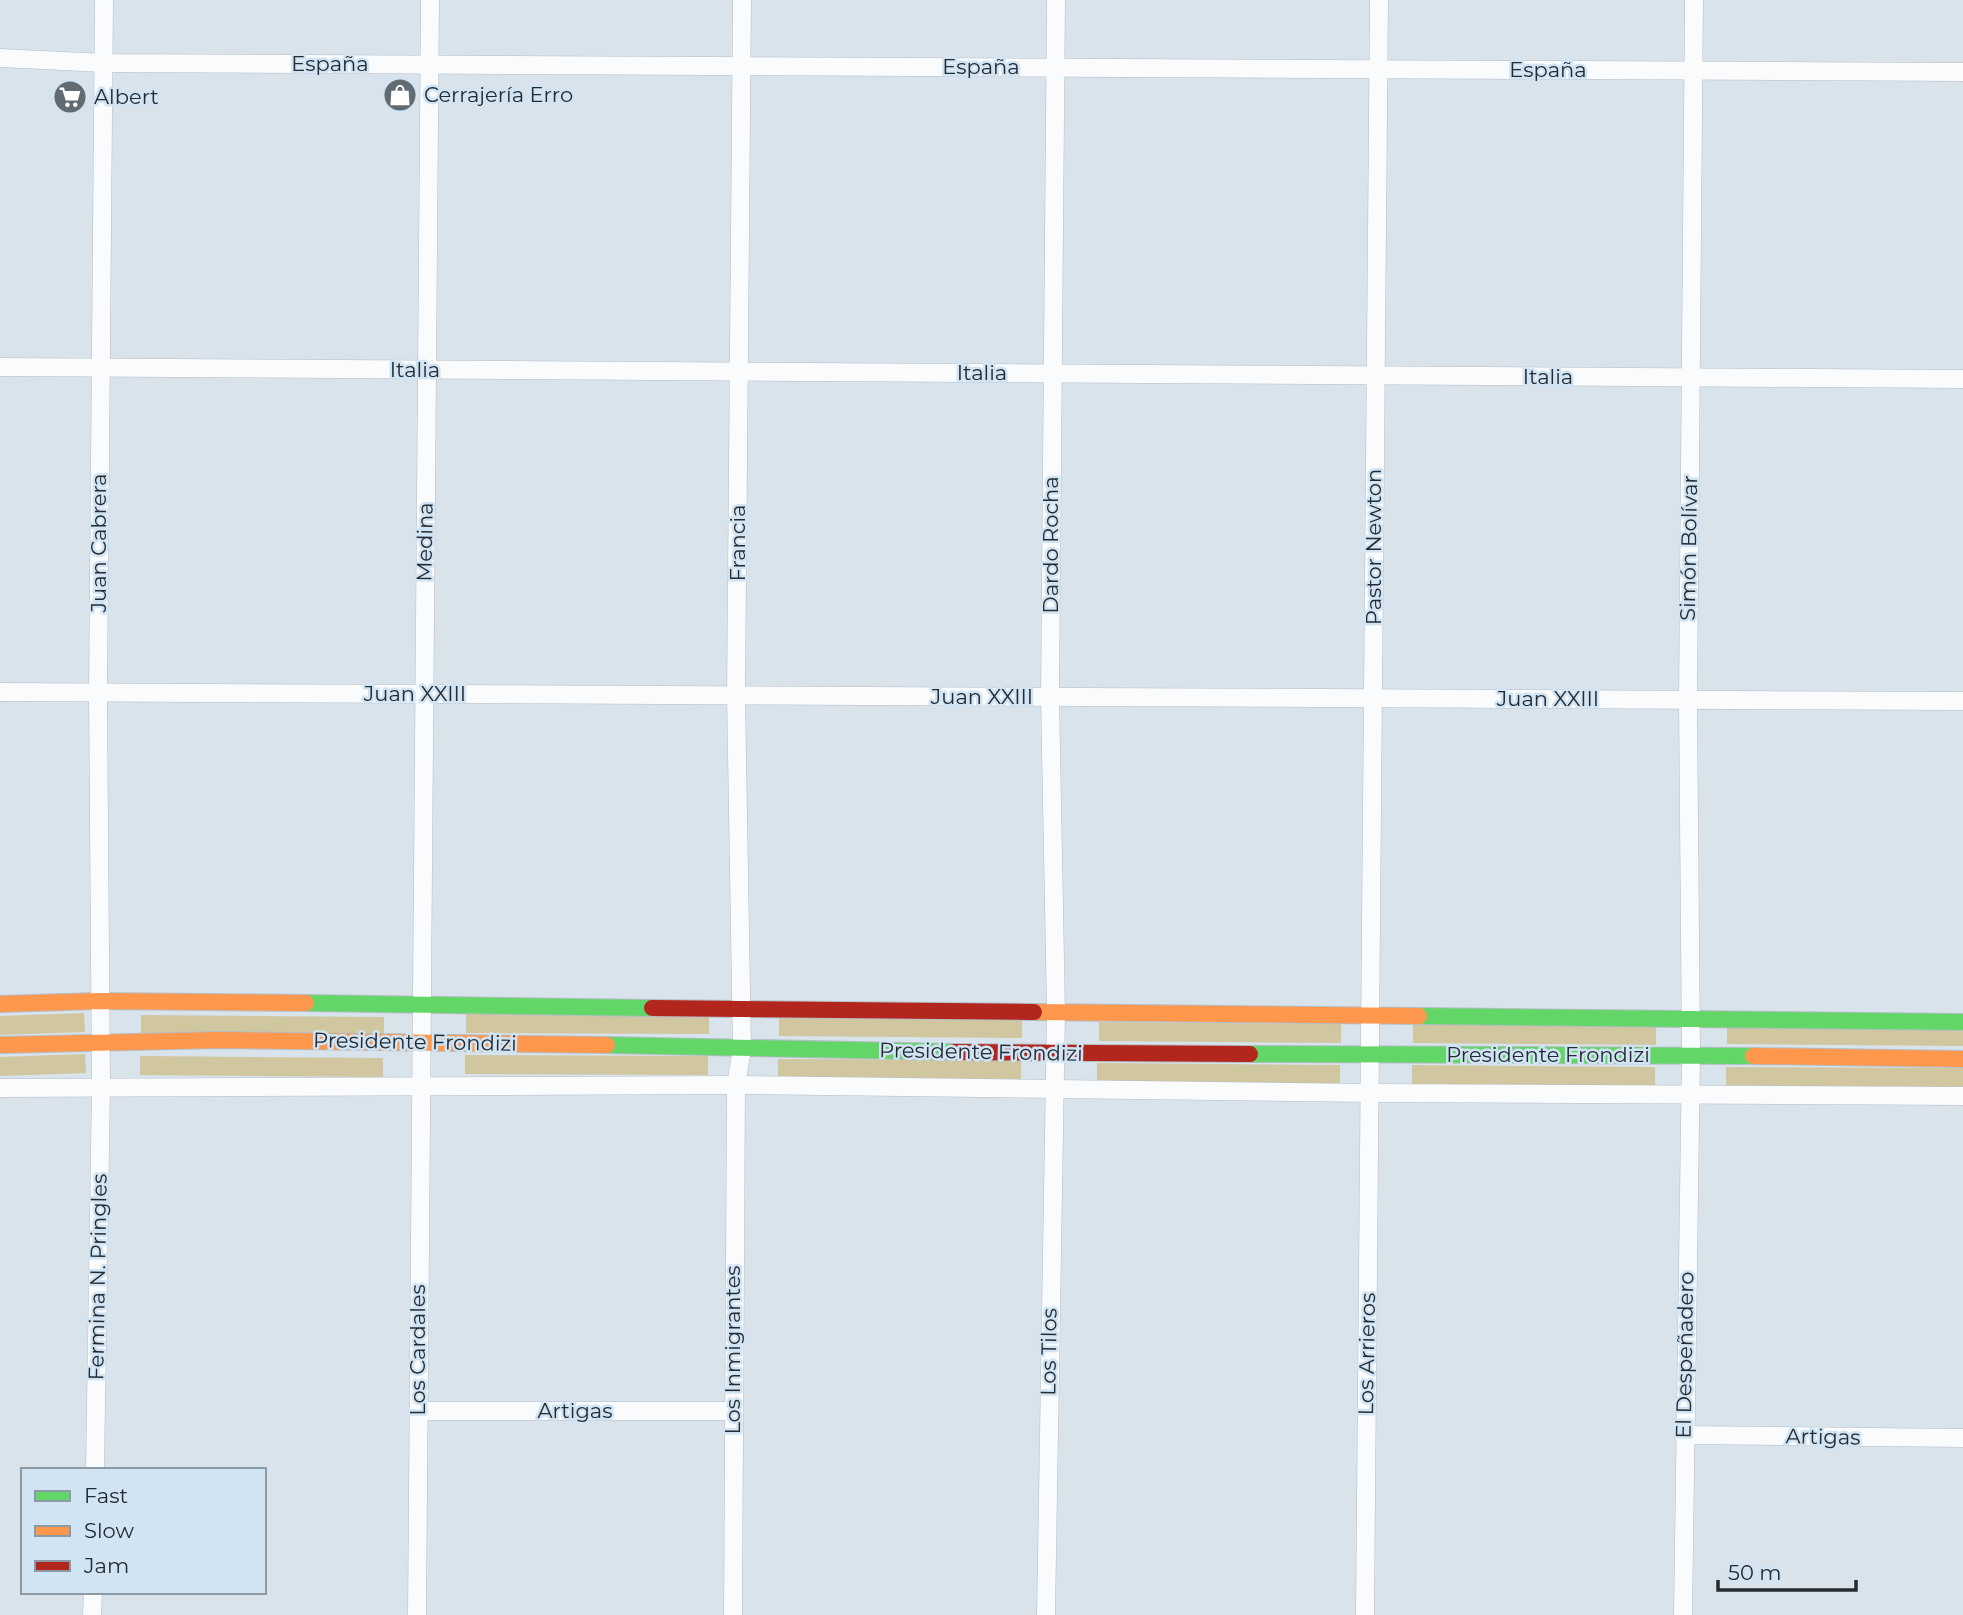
<svg xmlns="http://www.w3.org/2000/svg" width="1963" height="1615" font-family="Montserrat,sans-serif">
	<style>
		.green { fill: #d0c6a0 }
		.lines { fill: none; stroke-linecap: round; stroke-linejoin: round }
		.street-casing { stroke: #b5bdc4; stroke-width: 19 }
		.fast-casing { stroke: #b5bdc4; stroke-width: 18 }
		.slow-casing { stroke: #b5bdc4; stroke-width: 18 }
		.jam-casing { stroke: #b5bdc4; stroke-width: 18 }
		.street { stroke: #f9fbfc; stroke-width: 18 }
		.fast { stroke: #63d668; stroke-width: 16 }
		.slow { stroke: #ff974d; stroke-width: 16 }
		.jam { stroke: #b3261e; stroke-width: 16 }
		.labels { text-anchor: middle; stroke-width: 5; stroke-linejoin: round; paint-order: stroke }
		.street-label { font-size: 21px; fill: #242b31; stroke: #d1e4f4 }
		.poi-label { font-size: 21px; fill: #242b31; stroke: #d1e4f4; text-anchor: start }
	</style>
	<rect width="100%" height="100%" fill="#d9e3ec"/>
	<g class="green">
		<polygon points="84,1013 85,1032 0,1035 0,1016"/>
		<polygon points="466,1014 709,1015 709,1034 466,1033"/>
		<polygon points="141,1015 384,1017 384,1036 141,1034"/>
		<polygon points="779,1017 1022,1019 1022,1038 779,1036"/>
		<polygon points="1099,1022 1341,1024 1341,1043 1099,1041"/>
		<polygon points="1413,1024 1656,1026 1656,1045 1413,1043"/>
		<polygon points="1727,1025 1963,1027 1963,1046 1727,1044"/>
		<polygon points="85,1054 86,1073 0,1076 0,1057"/>
		<polygon points="465,1055 708,1056 708,1075 465,1074"/>
		<polygon points="140,1056 383,1058 383,1077 140,1075"/>
		<polygon points="778,1059 1021,1060 1021,1079 778,1078"/>
		<polygon points="1097,1063 1340,1065 1340,1084 1097,1082"/>
		<polygon points="1412,1065 1655,1067 1655,1086 1412,1085"/>
		<polygon points="1726,1067 1963,1068 1963,1087 1726,1086"/>
	</g>
	<g class="lines">
		<defs>
			<g id="street">
				<polyline points="0,58 104,63 1963,72"/>
				<polyline points="0,367 1963,379"/>
				<polyline points="0,692 1963,701"/>
				<polyline points="0,1088 736,1085 1370,1093 1963,1096"/>
				<polyline points="418,1411 732,1411"/>
				<polyline points="1683,1435 1963,1438"/>
				<polyline points="95,1470 101,1085 98,692 104,0"/>
				<polyline points="92,1615 93,1592"/>
				<polyline points="417,1615 430,0"/>
				<polyline points="733,1615 736,1085 742,1049 736,695 742,0"/>
				<polyline points="1046,1615 1056,1012 1050,697 1056,0"/>
				<polyline points="1365,1615 1379,0"/>
				<polyline points="1683,1615 1691,1054 1688,700 1694,0"/>
			</g>
			<g id="fast">
				<polyline points="306,1003 652,1008"/>
				<polyline points="1419,1016 1963,1022"/>
				<polyline points="607,1045 954,1052"/>
				<polyline points="1250,1054 1753,1056"/>
			</g>
			<g id="slow">
				<polyline points="0,1004 99,1001 306,1003"/>
				<polyline points="1034,1012 1419,1016"/>
				<polyline points="0,1045 219,1040 607,1045"/>
				<polyline points="1753,1056 1963,1059"/>
			</g>
			<g id="jam">
				<polyline points="652,1008 1034,1012"/>
				<polyline points="954,1052 1250,1054"/>
			</g>
		</defs>
		<use href="#street" class="street-casing"/>
		<use href="#fast" class="fast-casing"/>
		<use href="#slow" class="slow-casing"/>
		<use href="#jam" class="jam-casing"/>
		<use href="#street" class="street"/>
		<use href="#fast" class="fast"/>
		<use href="#slow" class="slow"/>
		<use href="#jam" class="jam"/>
	</g>
	<defs>
		<symbol id="shop-disc" viewBox="-11 -11 22 22"><circle r="9.5" fill="#636b72" stroke="#d1e4f4"/><path d="M-5-2.5h2.3a2.7 3.5 0 0 1 5.4 0H5L5.5 6h-11ZM-1.5-2.5h3a1.5 2.3 0 0 0-3 0Z" fill="#fff"/></symbol>
		<symbol id="supermarket-disc" viewBox="-11 -11 22 22"><circle r="9.5" fill="#636b72" stroke="#d1e4f4"/><path d="M-6-5.5h2.5l.6 2H6L4.5 2H-2.5L-4.4-4H-6ZM-1.5 3.2a1.3 1.3 0 1 0 .1 0ZM3 3.2a1.3 1.3 0 1 0 .1 0Z" fill="#fff"/></symbol>
	</defs>
	<g fill-rule="evenodd">
		<use href="#shop-disc" x="381" y="76" width="38" height="38"/>
		<use href="#supermarket-disc" x="51" y="78" width="38" height="38"/>
	</g>
	<g class="labels">
		<g class="street-label">
			<text x="330" y="71">España</text>
			<text x="981" y="74">España</text>
			<text x="1548" y="77">España</text>
			<text x="415" y="377">Italia</text>
			<text x="982" y="380">Italia</text>
			<text x="1548" y="384">Italia</text>
			<text transform="translate(425 542) rotate(-89)" y="7">Medina</text>
			<text transform="translate(99 543) rotate(-90)" y="7">Juan Cabrera</text>
			<text transform="translate(738 543) rotate(-90)" y="7">Francia</text>
			<text transform="translate(1051 545) rotate(-90)" y="7">Dardo Rocha</text>
			<text transform="translate(1374 547) rotate(-90)" y="7">Pastor Newton</text>
			<text transform="translate(1689 548) rotate(-89)" y="7">Simón Bolívar</text>
			<text x="415" y="701">Juan XXIII</text>
			<text x="982" y="704">Juan XXIII</text>
			<text x="1548" y="706">Juan XXIII</text>
			<text transform="translate(415 1042) rotate(1)" y="7">Presidente Frondizi</text>
			<text transform="translate(981 1052) rotate(1)" y="7">Presidente Frondizi</text>
			<text x="1548" y="1062">Presidente Frondizi</text>
			<text transform="translate(98 1277) rotate(-89)" y="7">Fermina N. Pringles</text>
			<text transform="translate(418 1350) rotate(-90)" y="7">Los Cardales</text>
			<text transform="translate(733 1350) rotate(-90)" y="7">Los Inmigrantes</text>
			<text transform="translate(1049 1352) rotate(-89)" y="7">Los Tilos</text>
			<text transform="translate(1367 1354) rotate(-89)" y="7">Los Arrieros</text>
			<text transform="translate(1685 1355) rotate(-89)" y="7">El Despeñadero</text>
			<text x="575" y="1418">Artigas</text>
			<text transform="translate(1823 1437) rotate(1)" y="7">Artigas</text>
		</g>
		<g class="poi-label">
			<text x="424" y="102">Cerrajería Erro</text>
			<text x="94" y="104">Albert</text>
		</g>
	</g>
	<rect x="21" y="1468" width="245" height="126" fill="#d1e4f4" stroke="#8c9aa6" stroke-width="2"/>
	<rect x="35" y="1491" width="35" height="10" fill="#63d668" stroke="#8c9aa6" stroke-width="2"/>
	<text x="84" y="1503" font-size="21" fill="#242b31">Fast</text>
	<rect x="35" y="1526" width="35" height="10" fill="#ff974d" stroke="#8c9aa6" stroke-width="2"/>
	<text x="84" y="1538" font-size="21" fill="#242b31">Slow</text>
	<rect x="35" y="1561" width="35" height="10" fill="#b3261e" stroke="#8c9aa6" stroke-width="2"/>
	<text x="84" y="1573" font-size="21" fill="#242b31">Jam</text>
	<path d="M1718 1580v10h138v-10" fill="none" stroke="#242b31" stroke-width="3.5"/>
	<text x="1728" y="1580" font-size="21" fill="#242b31" stroke="#d1e4f4" stroke-width="5" paint-order="stroke">50 m</text>
</svg>
